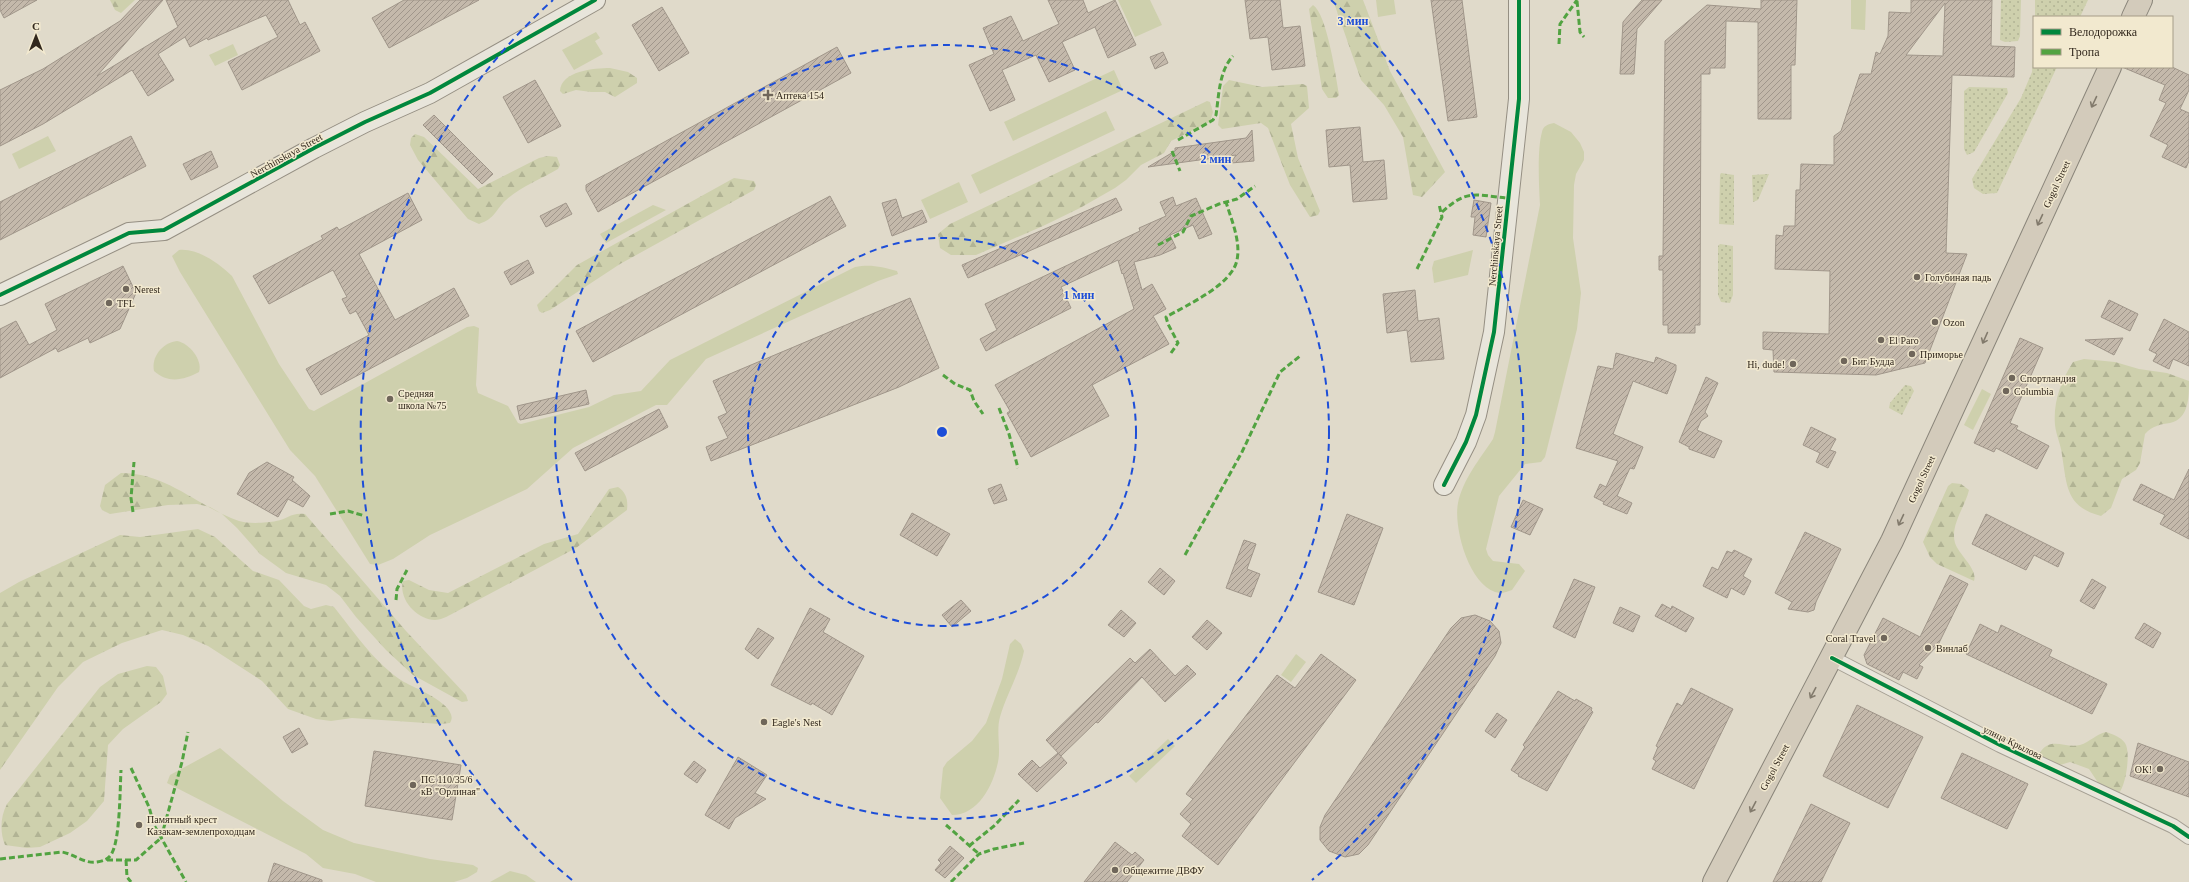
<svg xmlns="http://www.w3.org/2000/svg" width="2189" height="882" font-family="'Times New Roman',serif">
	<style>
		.green { fill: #ced0ad }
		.forest { fill: url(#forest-firs) }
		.garden { fill: url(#garden-dots) }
		.building { fill: url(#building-hatch); stroke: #a0968a; fill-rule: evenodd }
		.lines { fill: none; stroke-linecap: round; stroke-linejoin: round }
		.street-casing { stroke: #a59f93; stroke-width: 16 }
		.secondary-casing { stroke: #958f83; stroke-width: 22 }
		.highway-casing { stroke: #8a857a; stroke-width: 24 }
		.street { stroke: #e8e5db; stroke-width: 14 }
		.secondary { stroke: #e8e5db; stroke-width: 20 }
		.highway { stroke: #d3cbbb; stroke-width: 22 }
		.quiet { stroke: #52a341; stroke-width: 3; stroke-dasharray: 6 3; stroke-linecap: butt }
		.cycleway-casing { stroke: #f2e9cf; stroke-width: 6 }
		.cycleway { stroke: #00873e; stroke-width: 4 }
		.oneway { stroke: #827a6c }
		.ring { fill: none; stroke: #1d4ed8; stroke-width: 2; stroke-dasharray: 7 5 }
		.poi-dot { fill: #6f665a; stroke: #f2e9cf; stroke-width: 1.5 }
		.labels { text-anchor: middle; stroke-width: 3; stroke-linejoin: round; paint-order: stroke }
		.poi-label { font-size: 10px; fill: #32281d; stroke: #f2e9cf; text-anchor: start }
		.street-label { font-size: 10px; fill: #32281d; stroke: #f2e9cf }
		.centre { fill: #1d4ed8; stroke: #f2e9cf; stroke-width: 2 }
		.ring-label { font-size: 12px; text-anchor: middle; font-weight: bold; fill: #1d4ed8; stroke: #f2e9cf; stroke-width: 3; stroke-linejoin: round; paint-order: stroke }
	</style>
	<defs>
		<pattern id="forest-firs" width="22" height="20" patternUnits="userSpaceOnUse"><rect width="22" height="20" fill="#ced0ad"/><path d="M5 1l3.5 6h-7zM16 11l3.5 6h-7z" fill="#b1b394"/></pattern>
		<pattern id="garden-dots" width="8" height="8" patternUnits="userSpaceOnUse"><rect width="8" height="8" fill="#ced0ad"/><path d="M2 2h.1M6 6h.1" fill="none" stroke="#b1b394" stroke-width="1.8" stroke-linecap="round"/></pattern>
		<pattern id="building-hatch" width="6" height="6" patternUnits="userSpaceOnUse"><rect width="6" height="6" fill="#c4b9ab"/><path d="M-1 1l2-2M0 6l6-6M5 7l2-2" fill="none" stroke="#a0968b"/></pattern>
	</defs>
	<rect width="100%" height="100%" fill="#e0daca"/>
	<g class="green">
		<polygon points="1118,0 1150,0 1162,25 1135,37"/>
		<polygon points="1376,0 1394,0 1396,14 1378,17"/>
		<polygon points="1851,0 1866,0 1865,30 1851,29"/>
		<polygon points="596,32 600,38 595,41 603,54 574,70 562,50"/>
		<polygon points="233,44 238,55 215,66 209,55"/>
		<polygon points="1114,70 1123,90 1013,141 1004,122"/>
		<polygon points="1106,111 1115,130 980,194 971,175"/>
		<path d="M 1554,123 L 1571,132 L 1580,143 L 1584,152 L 1584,160 L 1576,174 L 1574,185 L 1573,238 L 1581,293 L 1577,329 L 1545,457 L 1541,462 L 1525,464 L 1499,496 L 1486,549 L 1488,555 L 1493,561 L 1519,564 L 1525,571 L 1512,590 C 1508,591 1504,593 1500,593 C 1470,590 1453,528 1458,503 C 1463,479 1480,459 1493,439 L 1495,432 L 1540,205 C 1539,186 1537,149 1542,132 C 1543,126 1548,124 1554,123 Z"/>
		<polygon points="48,136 56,151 19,169 12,154"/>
		<polygon points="959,182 968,202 930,219 921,200"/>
		<polygon points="653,205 666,210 606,243 600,234"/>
		<path d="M 179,250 C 199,248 219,264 232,276 L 279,364 L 309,409 L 314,411 L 467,327 L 474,326 L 479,328 L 476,385 L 478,393 L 508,406 L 518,423 L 521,424 L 589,407 L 614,395 L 641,391 L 670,360 L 855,267 C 871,264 882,267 897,271 L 898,274 L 878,281 L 706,359 L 667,405 L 656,405 L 573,448 L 527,489 L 430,535 L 393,559 L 378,565 L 370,564 L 315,476 L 290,450 L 180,272 L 172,256 Z"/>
		<polygon points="1473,250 1468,275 1434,283 1432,268 1434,261"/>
		<path d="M 177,341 C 189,343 203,360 199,372 C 184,380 168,384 154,371 C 151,357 162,343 177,341 Z"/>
		<polygon points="1982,389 1991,394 1973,430 1964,425"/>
		<path d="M 1015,639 L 1021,644 L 1024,651 C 1020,672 1006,696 1000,717 C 996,731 1001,748 998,762 C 993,786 978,815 952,815 L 940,798 L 943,768 L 947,762 L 972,741 L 986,723 L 1002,679 L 1010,644 Z"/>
		<polygon points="1296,654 1306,662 1291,682 1281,675"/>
		<polygon points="1168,739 1175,746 1136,783 1129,776"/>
		<polygon points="220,748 283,801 323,830 354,843 430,859 473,865 478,868 477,872 467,878 454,882 376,882 355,874 323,868 306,854 167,783 170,775"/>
		<polygon points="510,871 526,875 536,882 490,882"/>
	</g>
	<g class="forest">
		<polygon points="110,0 135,0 121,13 115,10"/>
		<polygon points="1333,0 1363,0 1390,71 1445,172 1422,197 1413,195 1403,137 1384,105 1361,80"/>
		<path d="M 1313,5 C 1327,14 1336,77 1339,95 L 1336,98 L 1328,98 L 1322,89 L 1310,16 L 1309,9 Z"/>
		<path d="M 610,68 L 628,72 L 637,78 L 637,83 L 615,97 L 605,92 L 591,92 L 576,90 L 563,94 L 560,91 C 561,71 594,68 610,68 Z"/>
		<polygon points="1229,80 1262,87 1303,84 1307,86 1309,108 1291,124 1298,158 1320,211 1318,215 1310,217 1290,185 1268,128 1261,123 1222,129 1218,125 1223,86"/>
		<polygon points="1207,101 1210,102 1213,112 1210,122 1171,141 1164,153 1141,165 1126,180 1115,188 1080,208 1043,226 976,255 951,255 940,248 938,234 950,224"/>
		<path d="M 415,134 L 424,137 L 478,189 L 539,158 L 548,156 L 557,157 L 560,165 L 558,169 C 541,179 520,187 506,200 C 495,210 496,218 479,224 L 468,219 L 418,160 L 410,145 L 411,138 Z"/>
		<polygon points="734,178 754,181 756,185 754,190 620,264 550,310 542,313 539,311 537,305 577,265"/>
		<path d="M 2084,359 L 2115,362 L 2139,369 L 2167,373 L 2189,381 C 2189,397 2189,419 2170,423 C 2161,424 2152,426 2145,434 L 2140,463 L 2136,470 L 2122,479 L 2111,508 L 2101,516 C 2066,507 2067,486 2062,455 C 2061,445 2056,435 2055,425 C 2053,402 2061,381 2073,362 Z"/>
		<path d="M 121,473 C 168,473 198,507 239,521 C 248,524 267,523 276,521 C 288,519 291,512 305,514 L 406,631 L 466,695 L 468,701 L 462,702 L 413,675 L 386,650 L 356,617 L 340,596 L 326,585 L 286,573 L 260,554 L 237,528 L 222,514 L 210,507 L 197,504 L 168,505 L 110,514 L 102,510 L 100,506 L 105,485 Z"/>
		<path d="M 1952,483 L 1961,484 L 1969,490 C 1965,507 1950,525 1955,543 C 1959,555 1978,569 1974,581 L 1937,564 L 1930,557 L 1923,542 L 1948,486 Z"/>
		<path d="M 618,487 C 627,493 628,501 627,510 L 576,548 L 450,615 C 446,617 440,620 435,620 C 417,620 398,599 403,581 L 409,580 L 429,590 L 448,593 L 544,544 L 578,534 L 609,489 Z"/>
		<path d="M 198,529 L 215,537 L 253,571 L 279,580 L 304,606 L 311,609 L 326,605 L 334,607 C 355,633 375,664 404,682 C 415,688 461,706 450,723 L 440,724 L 352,718 L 331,721 L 316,719 L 288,709 L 262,681 L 208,646 L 183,635 L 162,630 L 122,643 L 83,662 L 58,687 L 0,770 L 0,593 L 19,582 L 120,535 L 140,537 Z"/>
		<path d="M 147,666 L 156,667 L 163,676 L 167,694 L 161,702 L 123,729 L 108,745 L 104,801 L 87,821 L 70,833 L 40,847 L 27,848 L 5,845 C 0,833 0,817 7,804 L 100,687 L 118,674 Z"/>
		<path d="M 2106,732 C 2112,734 2121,737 2125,743 C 2131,752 2126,785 2119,793 L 2111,792 L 2101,787 L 2089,769 L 2070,762 L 2060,765 L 2038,756 C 2049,734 2064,749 2080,745 C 2090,742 2096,734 2106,732 Z"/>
	</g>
	<g class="garden">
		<polygon points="2001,0 2021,0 2020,36 2018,41 2005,42 2000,40"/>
		<polygon points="2035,0 2088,0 2080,17 2035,17"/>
		<polygon points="2034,42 2034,67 2057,67 1997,193 1983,194 1974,188 1972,179 2021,98 2032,72"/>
		<polygon points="1969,87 2007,88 2008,93 1974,152 1967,155 1964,149 1964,91"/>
		<polygon points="1721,173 1734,175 1734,225 1719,224 1720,175"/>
		<polygon points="1769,174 1758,200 1753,202 1752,175"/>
		<polygon points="1720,244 1733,246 1733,295 1730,303 1721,302 1718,295 1718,246"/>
		<polygon points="1905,385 1911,386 1914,391 1902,415 1889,408 1890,403"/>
	</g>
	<g class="building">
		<polygon points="0,0 37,0 4,18 0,10"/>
		<polygon points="140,0 163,0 97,76 178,27 166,0 288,0 300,25 305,22 320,51 242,90 228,62 278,37 266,15 208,40 207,38 190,47 185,37 158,54 174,80 148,96 132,70 43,124 0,146 0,90 43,69 120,21"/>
		<polygon points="404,0 479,0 389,48 372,18"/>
		<polygon points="1048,0 1083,0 1088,13 1115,0 1136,45 1108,58 1095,27 1062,42 1075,70 1049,82 1036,55 1002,70 1015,100 990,111 969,65 994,54 983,28 1011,16 1023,41 1059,24"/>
		<polygon points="1245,0 1280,0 1283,28 1300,26 1305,66 1272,70 1268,37 1250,39"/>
		<polygon points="1431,0 1462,0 1477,117 1448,121"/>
		<polygon points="1642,0 1662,0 1637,29 1634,74 1620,74 1623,22"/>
		<polygon points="1761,0 1797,0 1795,65 1791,65 1791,119 1758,119 1758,22 1726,21 1725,68 1710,68 1710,74 1701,74 1700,325 1695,325 1695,333 1668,333 1668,325 1663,325 1663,270 1659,270 1659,256 1663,256 1665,41 1707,5 1761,9"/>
		<path d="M 1911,0 L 1992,0 L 1991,46 L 2015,47 L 2014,77 L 1952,75 L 1946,253 L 1967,254 L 1925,363 L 1876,375 L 1774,372 L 1773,350 L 1763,349 L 1763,332 L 1829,334 L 1830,271 L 1775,269 L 1776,235 L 1783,236 L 1784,226 L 1795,226 L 1796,190 L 1800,190 L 1801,164 L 1834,165 L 1834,136 L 1841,131 L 1860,74 L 1871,74 L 1876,52 L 1880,54 L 1888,36 L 1889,12 L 1911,13 ZM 1945,3 L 1943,56 L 1906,55 Z"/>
		<polygon points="662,7 689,53 659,71 632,25"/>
		<polygon points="837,47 851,73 598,212 586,190 586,185"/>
		<polygon points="1163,52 1168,63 1155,69 1150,57"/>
		<polygon points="2122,67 2172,67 2189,75 2189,90 2180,109 2189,113 2189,161 2186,168 2162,157 2168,145 2150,136 2166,103 2159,100 2165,85"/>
		<polygon points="535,80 561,126 528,143 503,97"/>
		<polygon points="434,115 493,174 482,184 423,125"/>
		<polygon points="1360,127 1363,162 1384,160 1387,199 1353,202 1350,165 1329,167 1326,130"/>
		<polygon points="1252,130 1254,161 1231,163 1236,155 1148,167 1175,151 1175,148 1246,138"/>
		<polygon points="131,136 146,166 0,240 0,202"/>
		<polygon points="211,151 218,167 191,180 183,164"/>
		<polygon points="408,193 422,220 359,254 395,320 454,288 469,316 321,395 306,369 369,335 356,311 350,314 342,299 347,297 333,270 269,304 253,276 323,239 321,236 337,227 339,230"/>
		<polygon points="830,196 846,226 593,362 576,331"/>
		<polygon points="1173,197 1176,206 1196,198 1212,234 1199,239 1193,225 1170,235 1176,248 1160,255 1134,262 1142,290 1152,284 1166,309 1153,316 1169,344 1092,385 1109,416 1031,457 1007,413 1010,411 995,385 1134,309 1123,273 1122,274 1118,260 1061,287 1071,308 986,351 980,339 997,330 985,304 1140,231 1139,228 1166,216 1160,202"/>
		<polygon points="1116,198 1122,210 968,278 962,265"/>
		<polygon points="896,199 902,218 922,210 927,222 892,236 882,203"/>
		<polygon points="1474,200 1491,203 1486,237 1473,235 1475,217 1471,217"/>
		<polygon points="566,203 572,214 546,227 540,216"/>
		<polygon points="528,260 534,273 511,285 504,272"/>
		<polygon points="123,266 136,293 120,329 90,343 88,338 58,352 56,348 0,378 0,329 16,321 29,345 57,330 45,304"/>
		<polygon points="1415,290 1418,321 1439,318 1444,359 1411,362 1407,330 1387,333 1383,294"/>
		<polygon points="910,298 939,368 899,387 711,461 706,447 728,438 718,417 727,413 713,381"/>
		<polygon points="2109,300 2138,314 2130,331 2101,317"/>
		<polygon points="2164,319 2189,332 2189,366 2173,359 2169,369 2153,361 2157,354 2149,350"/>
		<polygon points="2020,338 2043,348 2010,423 2018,426 2016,429 2049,446 2037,469 1996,448 1994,452 1974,443"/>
		<polygon points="2123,338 2114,355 2085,340"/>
		<polygon points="1616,353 1654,363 1656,357 1676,365 1676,370 1667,394 1633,381 1613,434 1643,447 1634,469 1630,468 1617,496 1632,503 1627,514 1603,504 1604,502 1594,497 1600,484 1606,487 1618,461 1576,448 1598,366 1613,369"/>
		<polygon points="1706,377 1718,383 1705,412 1708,416 1701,421 1697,430 1722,441 1714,458 1689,449 1689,447 1679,442"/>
		<polygon points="586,390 589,404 520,420 517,406"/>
		<polygon points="659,409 668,427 585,471 575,453"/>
		<polygon points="1811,427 1836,439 1830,450 1836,452 1828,468 1816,462 1820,453 1803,445"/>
		<polygon points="267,462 294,477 292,480 310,496 303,507 288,499 278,517 237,494 249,473"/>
		<polygon points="2189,469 2189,539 2160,524 2165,515 2133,500 2141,484 2174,500"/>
		<polygon points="1001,484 1007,500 994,504 988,489"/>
		<polygon points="1523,500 1543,509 1530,535 1511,527"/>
		<polygon points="912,513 950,534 937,556 900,535"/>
		<polygon points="1347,514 1383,528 1354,605 1318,592"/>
		<polygon points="1986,514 2064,553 2058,567 2034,555 2026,570 1972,544"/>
		<polygon points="1805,532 1841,549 1816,602 1814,610 1808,612 1788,609 1792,602 1775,593"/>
		<polygon points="1244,540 1256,544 1247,569 1260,574 1251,597 1226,588"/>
		<polygon points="1734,550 1752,559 1743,576 1751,581 1744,595 1731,588 1727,598 1703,586 1712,567 1718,570 1727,551 1732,553"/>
		<polygon points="1160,568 1175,581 1164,595 1148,582"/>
		<polygon points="1950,575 1968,584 1938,645 1919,665 1923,667 1917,679 1903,672 1899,680 1867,664 1864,655 1883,618 1920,637"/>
		<polygon points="1574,579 1595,587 1575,638 1553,627"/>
		<polygon points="2092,579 2106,587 2094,609 2080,601"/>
		<polygon points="961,600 971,611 952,627 942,615"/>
		<polygon points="1662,604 1671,609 1672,606 1694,618 1686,632 1655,616"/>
		<polygon points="1620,607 1640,616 1633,632 1613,623"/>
		<polygon points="810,608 830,619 823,632 864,656 832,715 812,703 811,705 771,685"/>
		<polygon points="1121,610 1136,623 1124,637 1108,625"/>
		<polygon points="1475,615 1490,621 1499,631 1501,643 1495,656 1368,845 1359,854 1345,857 1329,851 1320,840 1320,827 1325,815 1451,628 1461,618"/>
		<polygon points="1207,620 1222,633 1207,650 1192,637"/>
		<polygon points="2144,623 2161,633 2153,648 2135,638"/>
		<polygon points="1980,624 1998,633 2001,625 2052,650 2049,656 2107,684 2092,714 1966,654"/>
		<polygon points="758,628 774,638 758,659 745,649"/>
		<polygon points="1150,649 1175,676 1187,665 1196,674 1165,702 1142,677 1098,723 1096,722 1061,756 1046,740 1130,658 1135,663"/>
		<polygon points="1321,654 1356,680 1218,865 1182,836 1191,824 1180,814 1193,799 1186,794 1277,675 1295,688"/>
		<polygon points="1691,688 1733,709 1694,789 1652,769 1656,761 1653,759 1658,747 1656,746 1677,703 1682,706"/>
		<polygon points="1558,691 1575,701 1576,699 1592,708 1591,710 1593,712 1547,791 1518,776 1519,775 1511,770 1525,747 1523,745"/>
		<polygon points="1857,705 1923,737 1888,808 1823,776"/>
		<polygon points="1497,713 1507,720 1495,738 1485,731"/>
		<polygon points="299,728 308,744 292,753 283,737"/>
		<polygon points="2138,743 2189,762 2189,797 2130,776"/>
		<polygon points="374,751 461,765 452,820 365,806"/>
		<polygon points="1058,753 1067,763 1037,792 1018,774 1032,760 1040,768"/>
		<polygon points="1962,753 2028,784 2007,829 1941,798"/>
		<polygon points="738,757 767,775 755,793 766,799 735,818 729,829 705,815"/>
		<polygon points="694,761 706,770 697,783 684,774"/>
		<polygon points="1811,804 1850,823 1821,882 1773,882"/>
		<polygon points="1115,842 1132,855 1135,852 1144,860 1127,882 1084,882"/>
		<polygon points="950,846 964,858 945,878 935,870 941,863 938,860"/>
		<polygon points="274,863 322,880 322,882 268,882"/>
	</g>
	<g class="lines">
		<defs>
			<polyline id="street" points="1832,658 2000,745 2173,826 2189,837"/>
			<g id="secondary">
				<polyline points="0,295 129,233 164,230 314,148 365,122 430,93 595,0"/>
				<polyline points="1444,485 1466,442 1476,415 1494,332 1519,99 1519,0"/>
			</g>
			<g id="highway">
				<polyline points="2133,17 2141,0"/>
				<polyline points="1714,882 1892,541 2110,67"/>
			</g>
		</defs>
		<use href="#street" class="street-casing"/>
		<use href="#secondary" class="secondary-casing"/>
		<use href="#highway" class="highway-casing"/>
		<use href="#street" class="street"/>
		<use href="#secondary" class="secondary"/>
		<use href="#highway" class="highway"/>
		<g class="quiet">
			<polyline points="1577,1 1580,32 1584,37"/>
			<polyline points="1559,44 1560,24 1577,0"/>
			<path d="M 1178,140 L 1213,120 L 1216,115 C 1219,95 1219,71 1233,56"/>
			<polyline points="1172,151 1180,171"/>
			<path d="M 1442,212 C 1467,189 1475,195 1507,198"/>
			<polyline points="1158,245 1183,232 1191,216 1219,204 1237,199 1255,186"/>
			<polyline points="1417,269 1442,217 1439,204"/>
			<path d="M 1171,353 L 1178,343 L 1168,324 L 1166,317 C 1187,305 1232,285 1237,260 C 1241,241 1231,219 1226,202"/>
			<polyline points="943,375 955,384 970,390 974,401 983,414"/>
			<polyline points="999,408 1009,434 1018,468"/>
			<polyline points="133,512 131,498 134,462"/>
			<polyline points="330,514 348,511 365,516"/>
			<polyline points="1185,555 1242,452 1280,372 1300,356"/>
			<polyline points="396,600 397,589 407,570"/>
			<polyline points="131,768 149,807 154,825 186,882"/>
			<polyline points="946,825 979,854"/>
			<polyline points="969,846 994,826 1019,800"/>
			<path d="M 0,859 L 62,852 C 74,854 84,864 97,862 C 104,861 109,859 112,853 C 120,838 120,789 121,770"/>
			<polyline points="107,860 136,860 161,838 182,762 188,732"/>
			<polyline points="126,860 127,877 131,882"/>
			<polyline points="951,882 979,854 994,849 1024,843"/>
		</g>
		<defs>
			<g id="cycleway">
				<polyline points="0,295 129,233 164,230 314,148 365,122 430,93 595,0"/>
				<polyline points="1444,485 1466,442 1476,415 1494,332 1519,99 1519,0"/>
				<polyline points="1832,658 2000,745 2173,826 2189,837"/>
			</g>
		</defs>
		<use href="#cycleway" class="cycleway-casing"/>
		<use href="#cycleway" class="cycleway"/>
	</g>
	<defs><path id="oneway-shaft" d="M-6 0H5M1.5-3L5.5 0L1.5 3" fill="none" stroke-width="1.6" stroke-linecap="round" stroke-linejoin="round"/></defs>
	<g class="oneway">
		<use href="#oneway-shaft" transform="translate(2094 102) rotate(115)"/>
		<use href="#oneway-shaft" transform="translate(2040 220) rotate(115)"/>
		<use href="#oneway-shaft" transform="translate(1985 338) rotate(114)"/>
		<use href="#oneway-shaft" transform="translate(1901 520) rotate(115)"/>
		<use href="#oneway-shaft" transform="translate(1813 693) rotate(118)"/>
		<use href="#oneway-shaft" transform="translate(1753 807) rotate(118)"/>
	</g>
	<g class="ring">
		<circle cx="942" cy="432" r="194"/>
		<circle cx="942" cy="432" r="387"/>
		<path d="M572 880A581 581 0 0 1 553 0M1331 0A581 581 0 0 1 1312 880"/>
	</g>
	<g class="poi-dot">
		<path d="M766 89h4v4h4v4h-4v4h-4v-4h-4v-4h4z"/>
		<circle cx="1917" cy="277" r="4"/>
		<circle cx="126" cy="289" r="4"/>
		<circle cx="109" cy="303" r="4"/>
		<circle cx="1935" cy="322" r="4"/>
		<circle cx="1881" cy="340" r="4"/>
		<circle cx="1912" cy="354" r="4"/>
		<circle cx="1844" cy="361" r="4"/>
		<circle cx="1793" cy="364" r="4"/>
		<circle cx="2012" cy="378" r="4"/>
		<circle cx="2006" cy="391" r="4"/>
		<circle cx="390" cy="399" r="4"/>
		<circle cx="1884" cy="638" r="4"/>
		<circle cx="1928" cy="648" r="4"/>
		<circle cx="764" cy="722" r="4"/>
		<circle cx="2160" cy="769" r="4"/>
		<circle cx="413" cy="785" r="4"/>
		<circle cx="139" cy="825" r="4"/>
		<circle cx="1115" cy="870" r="4"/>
	</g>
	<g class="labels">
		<g class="poi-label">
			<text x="776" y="99">Аптека 154</text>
			<text x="1925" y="281">Голубиная падь</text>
			<text x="134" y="293">Nerest</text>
			<text x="117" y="307">TFL</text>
			<text x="1943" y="326">Ozon</text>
			<text x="1889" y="344">El Paro</text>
			<text x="1920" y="358">Приморье</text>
			<text x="1852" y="365">Биг Будда</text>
			<text x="1785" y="368" text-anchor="end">Hi, dude!</text>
			<text x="2020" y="382">Спортландия</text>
			<text x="2014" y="395">Columbia</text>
			<text x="398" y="397">Средняя<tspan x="398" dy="12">школа №75</tspan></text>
			<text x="1876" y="642" text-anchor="end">Coral Travel</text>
			<text x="1936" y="652">Винлаб</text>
			<text x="772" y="726">Eagle's Nest</text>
			<text x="2152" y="773" text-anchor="end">ОК!</text>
			<text x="421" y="783">ПС 110/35/6<tspan x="421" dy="12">кВ "Орлиная"</tspan></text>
			<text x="147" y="823">Памятный крест<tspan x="147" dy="12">Казакам-землепроходцам</tspan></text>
			<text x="1123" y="874">Общежитие ДВФУ</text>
		</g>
		<g class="street-label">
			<text transform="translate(286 155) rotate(-29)" y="4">Nerchinskaya Street</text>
			<text transform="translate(2056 184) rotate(-65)" y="4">Gogol Street</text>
			<text transform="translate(1495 246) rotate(-85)" y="4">Nerchinskaya Street</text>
			<text transform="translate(1921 479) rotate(-65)" y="4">Gogol Street</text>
			<text transform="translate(2013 742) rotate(26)" y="4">улица Крылова</text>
			<text transform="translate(1774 767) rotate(-62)" y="4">Gogol Street</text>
		</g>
	</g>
	<circle cx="942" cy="432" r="6" class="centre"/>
	<g class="ring-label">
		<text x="1353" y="25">3 мин</text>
		<text x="1216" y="163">2 мин</text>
		<text x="1079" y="299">1 мин</text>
	</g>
	<rect x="2033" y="16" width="140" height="52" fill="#f2e9cf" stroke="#a59c88"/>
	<rect x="2041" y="29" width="20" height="6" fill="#00873e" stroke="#a59c88"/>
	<text x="2069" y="36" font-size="12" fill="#32281d">Велодорожка</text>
	<rect x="2041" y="49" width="20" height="6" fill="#52a341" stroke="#a59c88"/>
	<text x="2069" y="56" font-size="12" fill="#32281d">Тропа</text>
	<g transform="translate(36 36)" stroke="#f2e9cf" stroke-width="3" paint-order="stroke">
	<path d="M0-3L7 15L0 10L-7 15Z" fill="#32281d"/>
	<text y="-6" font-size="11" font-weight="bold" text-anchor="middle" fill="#32281d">С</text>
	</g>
</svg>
